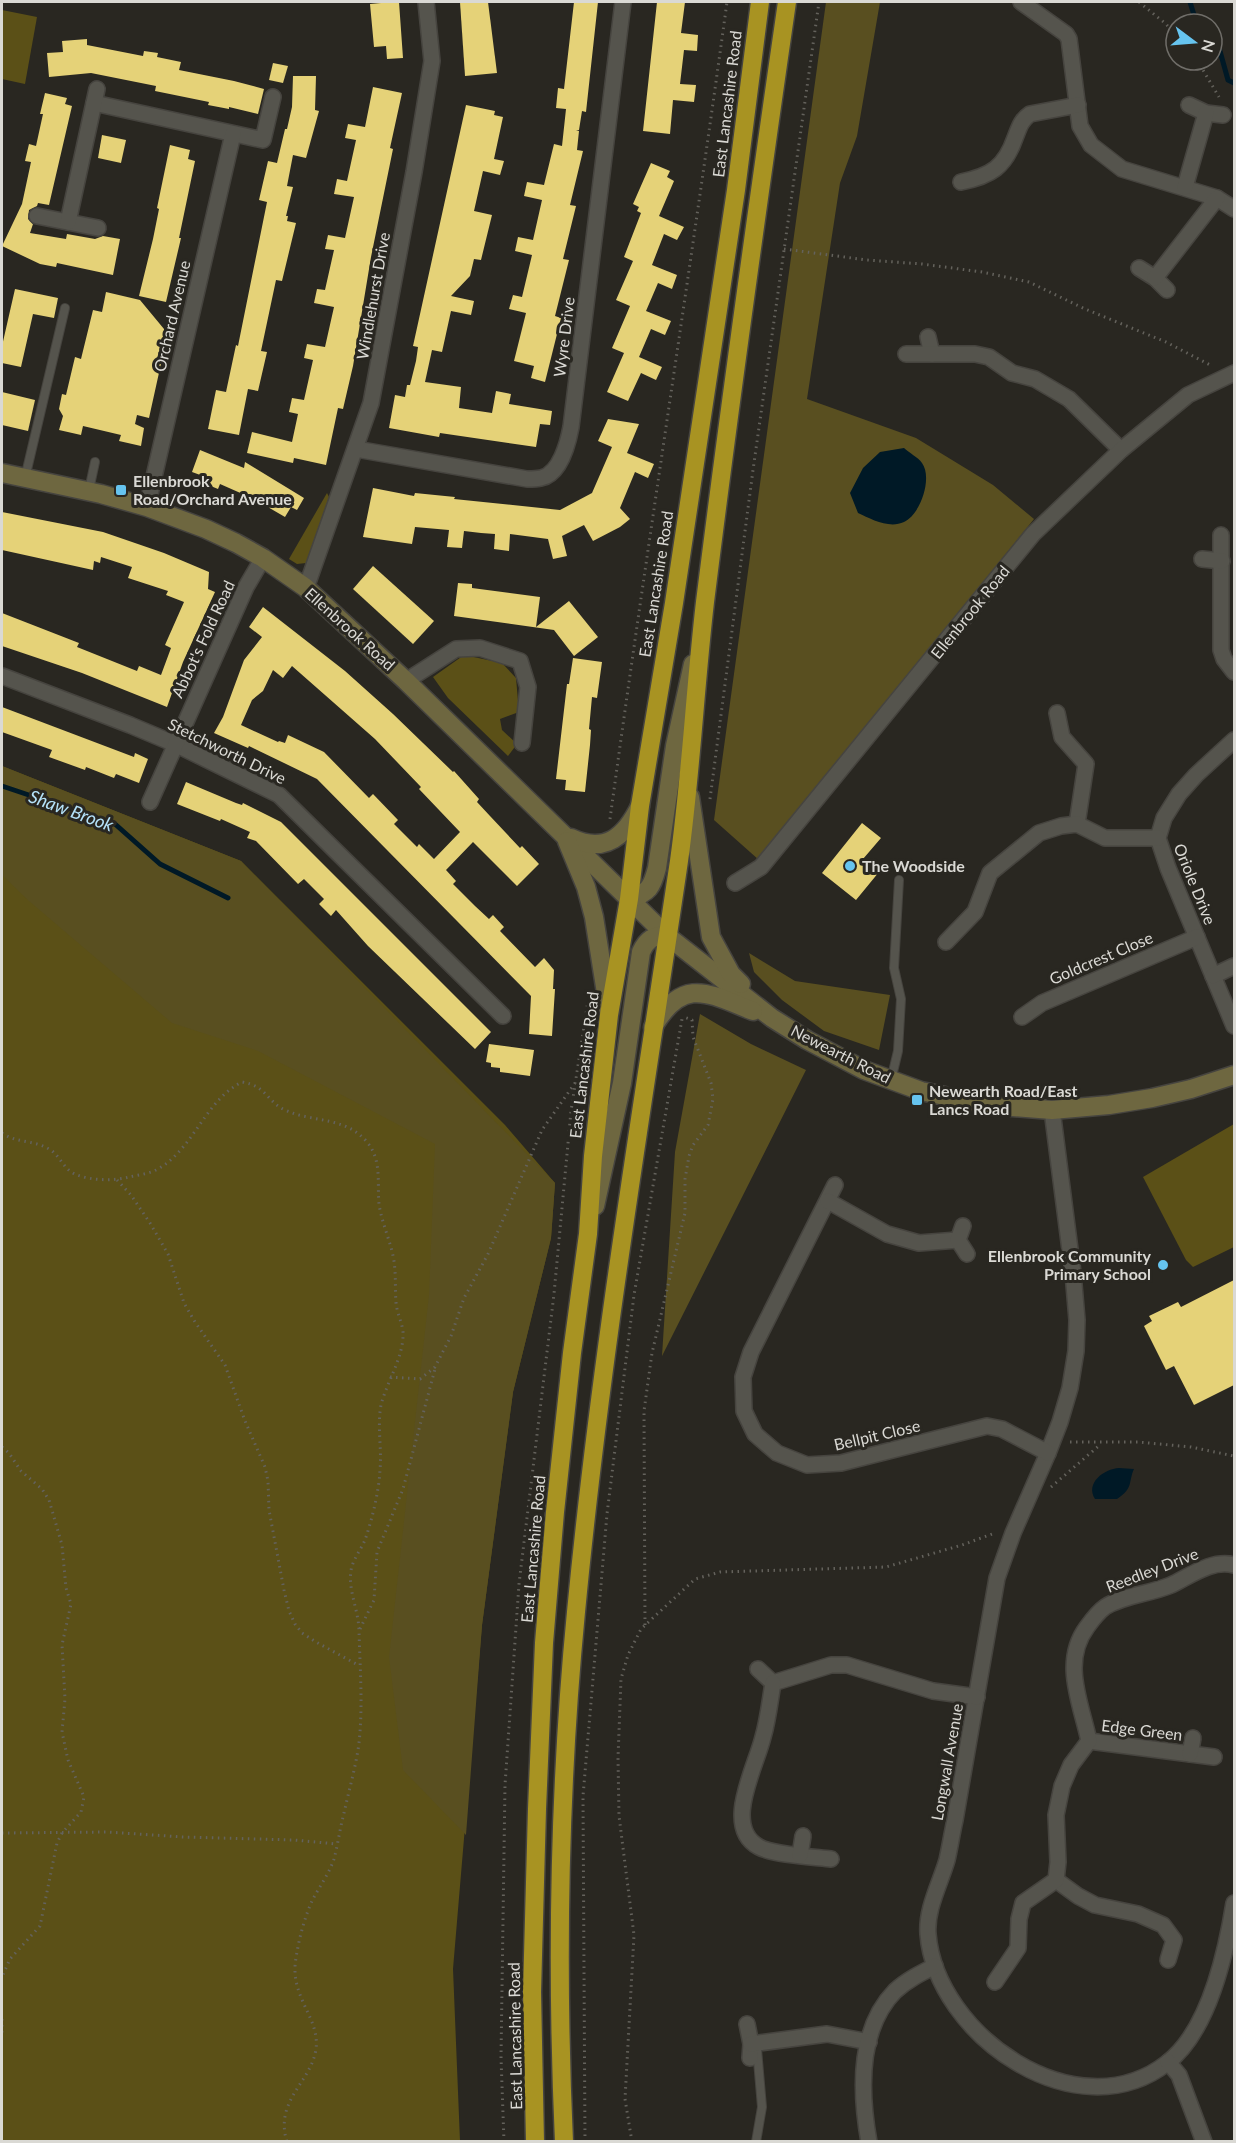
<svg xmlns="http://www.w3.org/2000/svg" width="1236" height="2143" font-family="Lato,sans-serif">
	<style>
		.green { fill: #5b5017 }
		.forest { fill: #594f20 }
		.water { fill: #001926 }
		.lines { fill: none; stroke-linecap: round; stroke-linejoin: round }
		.stream { stroke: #001926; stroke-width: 5 }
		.building { fill: #e5d278; fill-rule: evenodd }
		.lane-casing { stroke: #46443f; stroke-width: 10 }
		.street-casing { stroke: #46443f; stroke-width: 18 }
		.secondary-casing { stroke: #46443f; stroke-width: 21 }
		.highway-casing { stroke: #46443f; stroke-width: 21 }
		.path { stroke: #64625c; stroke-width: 3; stroke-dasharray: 1.5 4.5; stroke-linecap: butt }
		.lane { stroke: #55544d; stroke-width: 8 }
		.street { stroke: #55544d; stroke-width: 15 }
		.secondary { stroke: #6e6740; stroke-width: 18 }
		.highway { stroke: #a89322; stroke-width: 18 }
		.poi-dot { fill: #66c4ef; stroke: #292721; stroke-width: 2 }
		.labels { text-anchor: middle; stroke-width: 6; stroke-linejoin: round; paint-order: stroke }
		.street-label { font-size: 16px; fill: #dad9d4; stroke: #292721 }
		.poi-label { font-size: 16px; font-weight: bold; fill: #dad9d4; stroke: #292721; text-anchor: start }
		.water-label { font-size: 18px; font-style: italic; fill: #b5e2f9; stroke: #292721 }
	</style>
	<rect width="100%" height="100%" fill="#292721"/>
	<g class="green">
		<polygon points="2,10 37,17 25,84 2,79"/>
		<polygon points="327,493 329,497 306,563 297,564 289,559"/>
		<polygon points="464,655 502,663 516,678 519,712 500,719 502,730 517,744 508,756 448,698 433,677"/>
		<polygon points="2,766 241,861 505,1125 555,1183 551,1238 513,1392 482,1625 453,1969 460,2141 2,2141"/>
		<polygon points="1234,1124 1234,1247 1193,1267 1186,1260 1143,1177"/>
	</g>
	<g class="forest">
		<polygon points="826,2 880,2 857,136 840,183 807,399 916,438 993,485 1034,519 759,860 714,820"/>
		<polygon points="2,766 241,861 555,1183 551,1238 513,1392 482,1625 466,1835 403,1770 389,1657 429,1295 435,1144 258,1051 172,1023 29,901 2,875"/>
		<polygon points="749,953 795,981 890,995 879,1050 824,1031 782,1000 754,972"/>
		<polygon points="700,1014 751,1044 806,1070 662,1356 675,1152"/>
	</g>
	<g class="water">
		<path d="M 904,448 C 909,453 918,457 922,463 C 933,478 920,515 904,522 C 889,529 871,519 858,513 L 850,493 L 863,468 L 880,452 Z"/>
		<path d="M 1119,1468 L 1134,1469 C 1128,1482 1134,1488 1117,1499 L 1095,1499 C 1085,1483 1104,1469 1119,1468 Z"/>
	</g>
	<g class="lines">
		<g class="stream">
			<polyline points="1190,2 1194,15 1202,24"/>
			<polyline points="1212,37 1218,44 1228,80 1234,83"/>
			<polyline points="2,786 115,824 160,864 228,898"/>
		</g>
	</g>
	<g class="building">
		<polygon points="392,2 399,2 403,58 387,59 386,46 374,47 370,4"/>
		<polygon points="460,2 488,2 497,73 465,76"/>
		<polygon points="574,2 598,2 586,112 582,111 579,130 576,130 579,131 577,150 583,151 570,205 576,206 563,259 569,260 555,316 561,318 545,382 531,378 534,366 514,361 526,313 509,309 513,295 522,297 532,255 515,251 518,237 533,240 542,200 524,196 527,182 544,185 554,144 562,146 566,109 556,108 558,88 564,89"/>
		<polygon points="657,2 685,2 681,33 698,35 697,51 684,50 680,84 696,85 694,102 673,100 670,134 643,131"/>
		<polygon points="87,39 87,45 143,56 144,51 158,53 157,57 181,62 179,70 234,81 264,89 258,114 229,107 229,109 208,105 209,102 155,91 156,86 91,73 49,77 47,53 63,52 62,41"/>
		<polygon points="273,63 288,66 283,83 269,80"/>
		<polygon points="293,76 316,76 315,110 319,111 306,158 293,155 287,186 293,187 286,216 288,216 287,221 296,223 282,281 276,280 261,351 267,352 258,391 248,389 239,435 208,429 216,390 226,392 236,345 238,346 267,202 259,200 268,161 277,163 285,129 287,129 292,107"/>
		<polygon points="373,87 402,93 390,148 393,149 371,257 353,366 343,409 338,408 326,465 294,458 293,463 247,453 252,432 292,442 298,414 289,412 292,398 304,400 313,360 304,358 307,344 325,347 334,307 314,303 317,289 325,290 334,250 325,249 328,235 345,238 354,197 334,194 337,179 347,181 356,140 345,138 348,124 365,127"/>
		<polygon points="45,93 67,98 65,104 72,106 49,205 38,203 37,206 29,210 28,219 33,224 30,233 66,239 67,234 95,239 103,236 120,239 113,275 57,263 56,267 40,264 2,246 22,204 31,162 25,161 29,144 36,146 43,114 40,114"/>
		<polygon points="466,105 495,111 494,115 503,117 494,159 504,161 500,175 483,171 474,211 492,215 481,260 474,259 470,276 451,296 474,301 471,315 451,311 442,352 432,350 425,382 461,387 459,408 492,413 496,391 511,394 509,404 552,411 550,425 540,424 536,447 440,433 439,437 389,428 395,395 405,397 407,385 410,385 416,361 418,347 413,346"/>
		<polygon points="102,135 126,140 121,163 98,158"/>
		<polygon points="170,145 190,150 188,159 195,161 179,238 181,238 166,302 139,296 153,239 159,209 157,208"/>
		<polygon points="651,163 670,171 667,177 674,181 659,216 684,227 677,240 664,234 652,265 677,275 672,289 658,283 646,311 671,321 665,335 651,329 639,357 662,367 656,380 641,373 628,401 607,392 624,353 612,348 630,306 616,300 633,261 624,257 641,213 637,211 639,207 633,204"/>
		<polygon points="15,289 58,298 54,318 33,314 21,367 2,363 2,346"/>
		<polygon points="106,292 140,300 164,329 165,333 166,341 149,418 137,415 135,424 144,428 141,446 119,441 121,435 83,426 81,435 59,430 63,416 59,409 62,394 66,395 75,357 81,359 93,310 102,312"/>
		<polygon points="2,392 35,400 28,431 2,425"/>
		<polygon points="608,419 639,424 627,453 654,464 648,478 635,472 620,508 630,519 620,527 593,541 584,525 562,536 567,556 553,559 548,539 510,534 509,551 494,549 495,534 481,533 464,531 462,548 447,547 449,530 415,527 412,544 363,537 373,488 414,496 415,493 455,497 454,499 560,510 592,493 612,447 598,441"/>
		<polygon points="200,450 244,468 245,462 304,498 297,510 291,507 285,517 254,499 220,484 218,489 201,482 203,476 192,472"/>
		<polygon points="2,512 103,532 164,553 209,572 208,589 215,592 183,662 167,707 82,673 2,646 2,613 79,643 77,647 137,671 139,666 161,675 171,648 165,645 184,602 166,595 168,591 128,578 132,567 101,557 100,563 94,561 93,570 2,550"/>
		<polygon points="373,566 434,621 413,644 353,589"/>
		<polygon points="458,583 472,584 472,588 540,597 536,627 569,601 598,637 574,656 554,630 454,616"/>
		<path d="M 263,607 L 345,671 L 393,714 L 453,772 L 454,771 L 479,799 L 477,802 L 490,816 L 520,848 L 522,846 L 539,864 L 517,886 L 473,842 L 446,870 L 456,881 L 453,884 L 475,906 L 489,919 L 493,915 L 504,927 L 500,931 L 535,967 L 544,958 L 554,970 L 553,989 L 555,989 L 552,1036 L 529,1034 L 531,996 L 317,779 L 249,746 L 248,748 L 214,733 L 223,717 L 244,660 L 262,637 L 249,627 ZM 292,666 L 375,739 L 421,787 L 419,789 L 460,832 L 434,859 L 419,844 L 417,847 L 394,824 L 398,820 L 373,794 L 369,798 L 324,752 L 288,735 L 285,743 L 279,741 L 278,742 L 241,725 L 252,700 L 263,691 L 273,670 L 283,678 Z"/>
		<polygon points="573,658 602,662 597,698 592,697 589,729 591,730 590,745 585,792 565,790 566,780 556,779 567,684 569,684"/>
		<polygon points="2,707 134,757 135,753 148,759 139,783 116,774 114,778 86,767 85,770 49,757 52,750 2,732"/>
		<polygon points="186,782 236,803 242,805 243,803 281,822 491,1032 475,1049 368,946 336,910 331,916 319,904 324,899 304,879 298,884 256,841 247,838 250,832 221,819 220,821 177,804"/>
		<polygon points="862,823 881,838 863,859 879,872 856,900 822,873"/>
		<polygon points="489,1044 534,1050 530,1076 500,1072 500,1068 491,1067 491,1063 486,1062"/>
		<polygon points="1234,1280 1234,1385 1194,1405 1174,1366 1166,1370 1144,1326 1152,1321 1149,1316 1178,1302 1181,1307"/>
	</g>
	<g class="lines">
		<defs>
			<g id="lane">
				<polyline points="25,478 65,308"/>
				<polyline points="89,490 95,462"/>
				<polyline points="891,1080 898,1051 901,999 894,968 899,880"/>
				<polyline points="756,2142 762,2107 757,2049"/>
			</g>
			<g id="street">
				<polyline points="1021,2 1066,34 1069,39 1080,126 1091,145 1122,169 1217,198 1234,209"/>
				<polyline points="94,103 263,140 273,97"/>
				<polyline points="1189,105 1206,113 1223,115"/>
				<path d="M 961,182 C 991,176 1005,167 1015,138 C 1019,128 1021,120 1030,114 L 1078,105"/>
				<polyline points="1185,187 1206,113"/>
				<polyline points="37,216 98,228"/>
				<polyline points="68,222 97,89"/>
				<polyline points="1139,268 1155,278 1167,290"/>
				<polyline points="1155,278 1217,198"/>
				<polyline points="928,337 932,354"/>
				<polyline points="906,354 975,354 989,357 1012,373 1035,379 1069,399 1121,450"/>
				<path d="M 356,449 L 527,479 C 531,479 537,479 541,478 C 560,474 568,443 571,427 L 623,2"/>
				<polyline points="147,507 233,134"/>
				<polyline points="1221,535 1221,650 1224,659 1234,672"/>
				<polyline points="1202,559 1222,561"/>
				<polyline points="306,588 371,403 414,172 432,61 426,2"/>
				<polyline points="2,676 130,725 175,744 279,795 503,1016"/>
				<polyline points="406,681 456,649 480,648 520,661 528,687 522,743"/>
				<polyline points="1057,713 1062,737 1086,764 1077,824"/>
				<polyline points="1234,740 1196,775 1179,794 1164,818 1158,838 1168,868 1234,1026"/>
				<polyline points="150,802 246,587 263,558"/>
				<polyline points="735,883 761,867 1033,534 1121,450 1188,395 1234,373"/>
				<polyline points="946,942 975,912 990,873 1039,833 1061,826 1077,824 1105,838 1158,838"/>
				<polyline points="1213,976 1234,966"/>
				<polyline points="1022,1017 1042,1003 1197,937"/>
				<path d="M 1052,1110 L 1073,1273 L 1077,1320 L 1076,1351 L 1070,1388 L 1060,1422 L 1048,1453 L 1013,1533 L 997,1578 L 955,1820 C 952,1833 950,1847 947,1860 C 940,1884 926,1909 928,1934 C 936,2035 1077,2133 1167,2063 C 1209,2031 1226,1953 1234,1903"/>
				<polyline points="835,1185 751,1352 743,1377 744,1411 755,1434 777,1453 807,1465 841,1463 987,1426 1002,1429 1048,1453"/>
				<polyline points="828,1201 887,1234 919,1243 958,1240"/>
				<polyline points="963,1226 958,1240 967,1254"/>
				<polyline points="758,1669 773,1683 831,1665 847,1665 933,1691 977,1697"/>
				<path d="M 773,1683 C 770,1701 768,1720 763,1737 C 756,1767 722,1827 759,1847 C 774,1855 813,1857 831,1859"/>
				<polyline points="1089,1741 1214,1757"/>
				<polyline points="1190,1754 1193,1738"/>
				<polyline points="800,1855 803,1836"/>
				<polyline points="1056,1880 1078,1896 1095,1905 1138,1914 1163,1925 1174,1940 1168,1960"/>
				<path d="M 995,1982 L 1018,1948 L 1019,1919 L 1023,1903 L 1056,1880 L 1058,1862 L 1056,1815 L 1062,1786 L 1071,1765 L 1089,1741 C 1081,1703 1061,1662 1087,1627 C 1092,1620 1098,1612 1105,1607 C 1124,1595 1150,1594 1171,1585 C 1190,1576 1212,1559 1234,1565"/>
				<polyline points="747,2024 751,2044 750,2058"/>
				<polyline points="751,2044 827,2034 869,2042"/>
				<polyline points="1168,2062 1179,2075 1204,2142"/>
				<path d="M 869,2142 C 860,2092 857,2030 895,1991 C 907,1980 921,1973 935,1966"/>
			</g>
			<g id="secondary">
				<polyline points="2,473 101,494 147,507 206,529 236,543 263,558 306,588 406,681 666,935 772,1018 807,1040 864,1070 921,1091 987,1105 1052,1110 1109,1105 1152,1098 1191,1089 1234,1075"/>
				<polyline points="690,797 711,937 731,974 741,984"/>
				<path d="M 571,838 C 605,854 625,837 640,806"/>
				<polyline points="567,841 586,887 594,917 609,1012"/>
				<path d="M 629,899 C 649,893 652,887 657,868 L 675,746 L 693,664"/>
				<path d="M 653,1027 C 683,976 708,993 753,1011"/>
				<path d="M 595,1206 L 622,1083 L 641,952 C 647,939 653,936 666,935"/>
			</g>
			<g id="highway">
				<polyline points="535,2142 532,1992 537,1809 544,1643 555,1512 572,1353 588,1234 593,1156 609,1015 629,899 640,806 674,603 736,190 760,2"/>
				<path d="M 564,2142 C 556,1965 559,1787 576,1612 C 600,1360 642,1111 679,861 C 691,775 695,688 705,602 C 730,402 758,202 787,2"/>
			</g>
		</defs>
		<use href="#lane" class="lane-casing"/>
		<use href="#street" class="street-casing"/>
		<use href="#secondary" class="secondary-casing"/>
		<use href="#highway" class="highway-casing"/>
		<g class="path">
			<polyline points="1139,2 1166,24 1176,36"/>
			<polyline points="1197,60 1219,97"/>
			<polyline points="784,249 867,260 922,264 982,272 1029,282 1085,309 1166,342 1212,366"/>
			<polyline points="710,799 753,470 819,2"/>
			<path d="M 610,819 C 647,546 690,274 727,2"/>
			<path d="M 2,1133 C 16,1143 34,1140 49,1149 C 60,1155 63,1169 75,1174 C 91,1181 113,1181 129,1177 C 138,1175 148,1174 156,1170 C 194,1150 204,1101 242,1082 C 267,1086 267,1102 285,1110 C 313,1123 345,1116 367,1142 C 382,1160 377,1182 379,1204 C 382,1224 391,1242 394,1261 C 396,1275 395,1289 396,1303 C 397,1313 402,1322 403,1332 C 404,1357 387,1381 381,1405 C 377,1427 382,1448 380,1470 C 379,1491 372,1520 365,1540 C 361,1549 355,1557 352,1566 C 346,1587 359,1610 359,1631 C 360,1668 363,1706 359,1743 C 356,1766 349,1790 344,1813 C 340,1828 338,1844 334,1859 C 329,1874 319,1887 312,1901 C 304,1919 299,1939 296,1958 C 289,1997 320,2017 316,2049 C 311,2083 274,2100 287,2142"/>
			<polyline points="117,1180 131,1195 150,1223 168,1254 184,1303 195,1322 225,1365 245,1421 265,1467 268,1481 269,1510 284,1590 289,1611 295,1624 302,1633 316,1642 358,1665"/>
			<polyline points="390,1377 420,1379 435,1367 451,1336 464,1298 488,1254 542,1130 575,1083"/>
			<polyline points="1070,1442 1138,1442 1191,1447 1234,1456"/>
			<polyline points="2,1447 9,1453 21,1471 42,1489 49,1500 62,1545 66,1588 71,1604 62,1645 65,1699 62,1732 68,1760 84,1797 81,1812 62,1833 57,1843 40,1926 10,1959 2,1977"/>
			<polyline points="1051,1487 1101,1444"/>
			<polyline points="645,1625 644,1411 652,1353 685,1213 685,1179 689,1156 693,1145 708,1125 713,1099 711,1083 693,1037 692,1020 684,1017"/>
			<polyline points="360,1629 374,1600 377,1552 403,1489 435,1369"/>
			<polyline points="2,1833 107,1832 183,1837 294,1840 337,1844"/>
			<polyline points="2,2019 2,2035"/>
			<polyline points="504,2142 501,2057 505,1785 519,1584 554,1294 571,1111 588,1001"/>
			<polyline points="585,2142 583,1796 607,1514 634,1295 682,1019"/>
			<polyline points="632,2142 625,2099 634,1935 619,1816 618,1758 621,1679 628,1655 641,1629 695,1579 720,1572 886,1567 962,1545 995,1533"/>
		</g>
		<use href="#lane" class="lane"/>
		<use href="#street" class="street"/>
		<use href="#secondary" class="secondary"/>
		<use href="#highway" class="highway"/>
	</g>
	<g class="poi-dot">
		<rect x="115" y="484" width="12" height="12" rx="3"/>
		<circle cx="850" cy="866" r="6"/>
		<rect x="911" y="1094" width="12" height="12" rx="3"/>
		<circle cx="1163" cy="1265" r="6"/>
	</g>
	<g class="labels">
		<g class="street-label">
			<text transform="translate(727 104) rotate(-83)" y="6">East Lancashire Road</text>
			<text transform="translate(373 296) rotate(-80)" y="6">Windlehurst Drive</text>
			<text transform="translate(172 316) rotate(-77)" y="6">Orchard Avenue</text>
			<text transform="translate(564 337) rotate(-83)" y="6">Wyre Drive</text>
			<text transform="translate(656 584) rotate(-81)" y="6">East Lancashire Road</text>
			<text transform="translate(970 612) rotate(-51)" y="6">Ellenbrook Road</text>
			<text transform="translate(350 629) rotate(42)" y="6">Ellenbrook Road</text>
			<text transform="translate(203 639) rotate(-65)" y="6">Abbot's Fold Road</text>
			<text transform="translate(227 751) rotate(26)" y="6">Stetchworth Drive</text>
			<text transform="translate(1195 884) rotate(68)" y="6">Oriole Drive</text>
			<text transform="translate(1101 958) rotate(-23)" y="6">Goldcrest Close</text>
			<text transform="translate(841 1054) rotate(27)" y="6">Newearth Road</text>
			<text transform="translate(584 1065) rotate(-83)" y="6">East Lancashire Road</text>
			<text transform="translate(877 1435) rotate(-13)" y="6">Bellpit Close</text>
			<text transform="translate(533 1549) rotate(-85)" y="6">East Lancashire Road</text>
			<text transform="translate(1152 1570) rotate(-21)" y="6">Reedley Drive</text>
			<text transform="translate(1142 1730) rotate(7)" y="6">Edge Green</text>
			<text transform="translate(947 1762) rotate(-80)" y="6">Longwall Avenue</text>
			<text transform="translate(515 2036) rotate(-91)" y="6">East Lancashire Road</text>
		</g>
		<g class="poi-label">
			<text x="133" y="487">Ellenbrook<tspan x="133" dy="18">Road/Orchard Avenue</tspan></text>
			<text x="862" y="872">The Woodside</text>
			<text x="929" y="1097">Newearth Road/East<tspan x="929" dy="18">Lancs Road</tspan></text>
			<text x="1151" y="1262" text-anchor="end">Ellenbrook Community<tspan x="1151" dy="18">Primary School</tspan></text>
		</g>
		<g class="water-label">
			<text transform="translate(71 811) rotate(20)" y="6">Shaw Brook</text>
		</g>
	</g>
	<rect width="1236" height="2143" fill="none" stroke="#dad9d4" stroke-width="6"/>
	<g transform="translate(1194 42) rotate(106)"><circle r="28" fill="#292721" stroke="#706e69" stroke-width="1.5"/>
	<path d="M0-4.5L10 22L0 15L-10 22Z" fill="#66c4ef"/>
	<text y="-9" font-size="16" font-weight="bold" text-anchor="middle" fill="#dad9d4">N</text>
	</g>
</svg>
